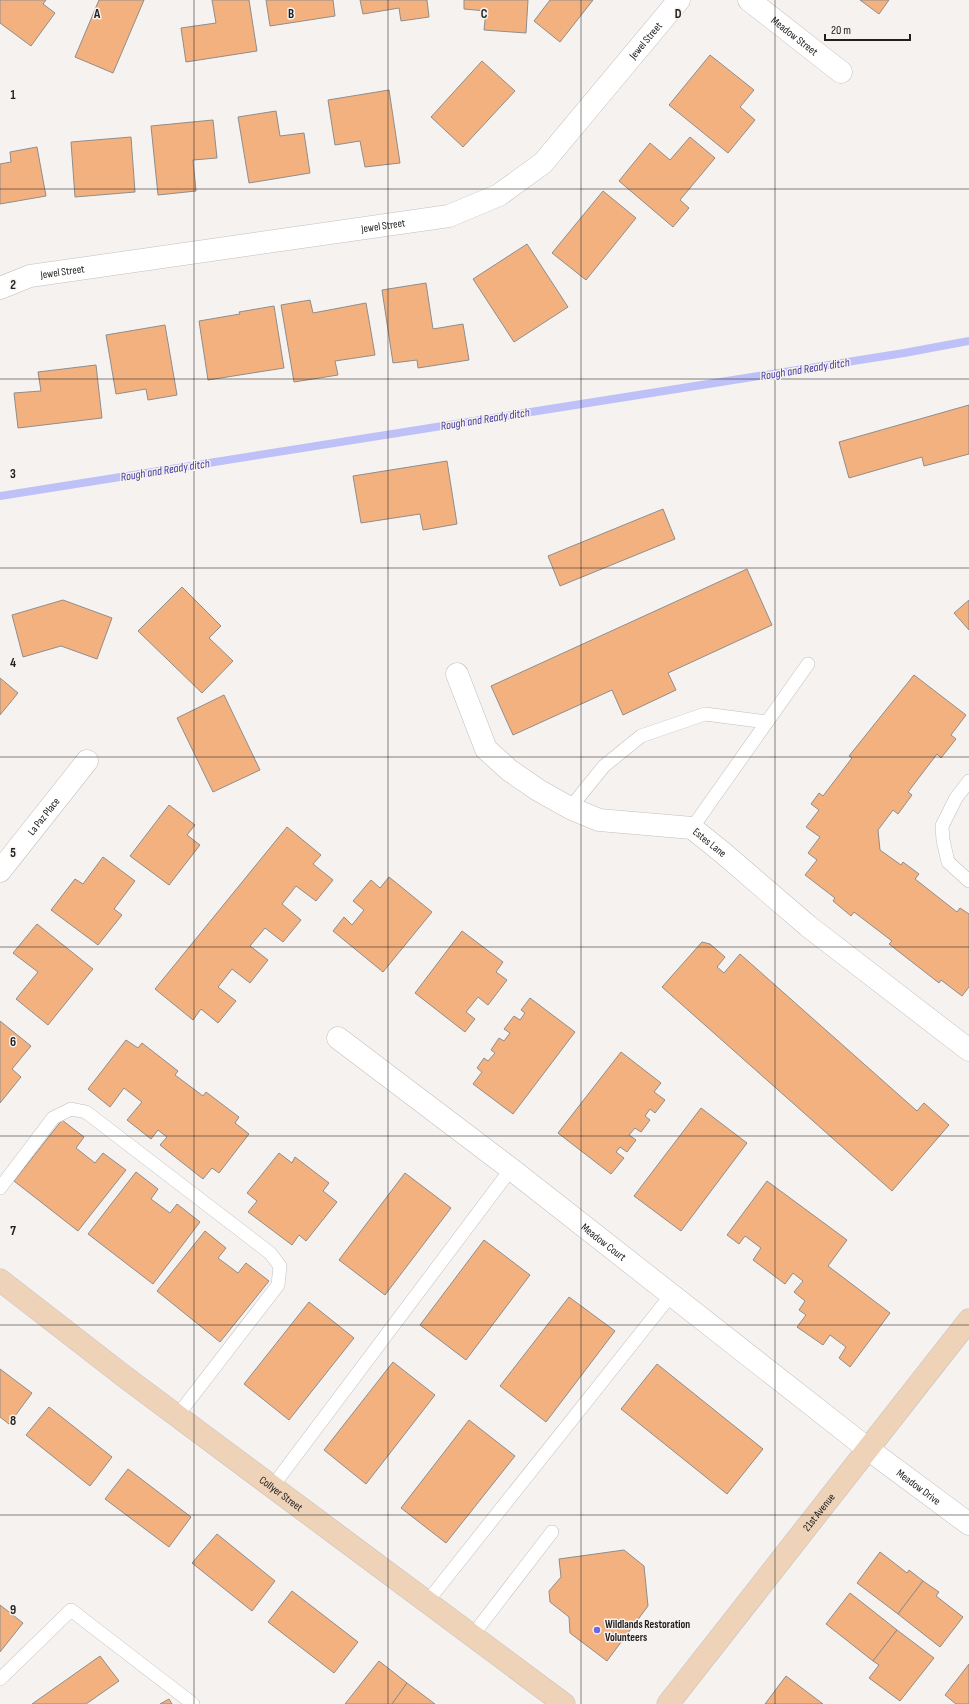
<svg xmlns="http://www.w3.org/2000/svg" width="969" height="1704" font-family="'Sofia Sans Condensed',sans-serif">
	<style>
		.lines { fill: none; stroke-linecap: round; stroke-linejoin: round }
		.stream { stroke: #bdc1f8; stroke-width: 8 }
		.building { fill: #f4b180; stroke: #908d8a }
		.lane-casing { stroke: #c3bfbd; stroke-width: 14 }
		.street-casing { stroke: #c3bfbd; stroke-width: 23 }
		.secondary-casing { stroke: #c3bfbd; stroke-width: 23 }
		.lane { stroke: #fff; stroke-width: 13 }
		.street { stroke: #fff; stroke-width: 22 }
		.secondary { stroke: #eed3b9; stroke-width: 22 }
		.grid { fill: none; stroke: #21201f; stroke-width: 1; stroke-opacity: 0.55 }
		.poi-dot { fill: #6d67e1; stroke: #f6f2f0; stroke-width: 1.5 }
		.labels { text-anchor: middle; stroke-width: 3; stroke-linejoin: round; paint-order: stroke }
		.street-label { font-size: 11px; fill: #21201f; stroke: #f6f2f0 }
		.poi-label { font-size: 11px; font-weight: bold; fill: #21201f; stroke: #f6f2f0; text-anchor: start }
		.water-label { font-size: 12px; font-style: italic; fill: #41379c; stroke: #f6f2f0 }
		.grid-label { font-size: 13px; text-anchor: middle; font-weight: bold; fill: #21201f; stroke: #f6f2f0; stroke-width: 3; stroke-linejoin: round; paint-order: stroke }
	</style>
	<rect width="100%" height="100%" fill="#f6f2f0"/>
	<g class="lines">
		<polyline class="stream" points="0,496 904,353 969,341"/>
	</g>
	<g class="building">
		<polygon points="0,0 46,0 43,4 55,13 31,46 0,23"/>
		<polygon points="99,0 144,0 113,73 75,57"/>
		<polygon points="212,0 249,0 257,51 186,62 181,28 216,23"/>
		<polygon points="266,0 333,0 335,16 270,26"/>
		<polygon points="360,0 427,0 429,17 401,21 399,8 363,14"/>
		<polygon points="464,0 528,0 526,33 484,30 486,11 464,9"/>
		<polygon points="550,0 593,0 560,42 534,21"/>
		<polygon points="860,0 889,0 879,14"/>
		<polygon points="710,55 754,90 740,107 755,120 728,153 669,105"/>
		<polygon points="482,61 515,91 463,147 431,117"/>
		<polygon points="389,90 400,163 365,167 360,141 335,145 328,100"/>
		<polygon points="276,111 280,136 304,133 310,173 249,183 238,117"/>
		<polygon points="213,120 217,158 193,160 196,191 158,195 151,126"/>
		<polygon points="131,137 135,192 75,197 71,142"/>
		<polygon points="690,137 715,158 680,200 689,208 673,227 619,181 650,143 670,160"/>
		<polygon points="37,147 46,196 0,204 0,164 11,162 10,152"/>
		<polygon points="603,191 636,218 586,280 552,253"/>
		<polygon points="527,244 568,307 514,342 473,279"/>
		<polygon points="426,283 433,329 463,324 469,360 418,368 417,360 393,363 382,290"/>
		<polygon points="310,300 313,313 366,303 375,355 335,361 338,375 294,382 281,305"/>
		<polygon points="274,306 284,368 208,380 199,321 240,314 239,312"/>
		<polygon points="165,325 177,395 148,400 146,389 116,394 106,335"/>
		<polygon points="96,365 102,418 18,428 14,393 41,391 38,372"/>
		<polygon points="969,405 969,454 924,466 922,457 849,478 839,442"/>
		<polygon points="447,461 457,524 423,530 420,514 361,523 353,476"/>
		<polygon points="663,509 675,539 560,586 548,556"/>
		<polygon points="747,569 772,625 668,673 676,690 623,715 612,690 513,735 491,686"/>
		<polygon points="182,587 221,626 209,638 233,661 202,693 138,631"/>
		<polygon points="63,600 112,618 97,659 61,646 23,657 12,615"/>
		<polygon points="969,600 969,630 954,613"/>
		<polygon points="914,675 966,715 951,735 956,739 941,758 937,754 908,792 912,795 898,814 893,810 878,830 880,850 901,865 903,862 919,874 915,879 957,912 960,908 969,914 969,987 962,996 941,980 939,983 889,944 892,941 854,912 851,916 833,901 835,898 805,875 817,860 808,853 820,837 806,827 819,810 811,804 819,793 823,796 852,758 849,756"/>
		<polygon points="0,678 18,693 0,715"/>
		<polygon points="224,695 260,770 213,792 177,718"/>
		<polygon points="169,805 195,825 187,835 200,845 169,885 130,856"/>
		<polygon points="287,827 321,855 313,864 333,880 316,901 296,886 282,904 301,920 283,942 265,928 250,946 268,960 250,983 232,969 218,987 236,1001 218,1023 201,1009 193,1020 155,989"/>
		<polygon points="103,857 135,881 114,909 122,915 98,945 51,910 75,879 83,884"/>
		<polygon points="389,877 432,912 383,972 333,931 344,917 352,925 364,910 353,901 371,880 380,888"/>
		<polygon points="37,924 93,969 48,1025 16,999 38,972 13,953"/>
		<polygon points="462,931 503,962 496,972 507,980 488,1005 478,997 466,1012 475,1019 465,1032 415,993"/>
		<polygon points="702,942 710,944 725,957 717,967 724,973 740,954 917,1111 924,1103 949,1125 892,1191 662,987"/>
		<polygon points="530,998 575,1032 513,1114 473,1084 482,1072 477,1068 484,1058 488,1061 495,1053 491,1050 499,1038 504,1041 510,1033 504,1029 514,1016 520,1020 525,1013 521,1010"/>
		<polygon points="0,1021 31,1046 12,1069 21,1077 0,1103"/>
		<polygon points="126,1040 138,1048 142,1043 178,1071 175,1075 203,1096 206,1092 239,1117 235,1123 249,1134 219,1173 212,1168 203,1179 160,1145 167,1137 158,1130 151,1139 127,1120 142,1102 124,1088 110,1107 88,1089"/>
		<polygon points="621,1052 661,1083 654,1092 665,1100 655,1113 650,1109 645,1116 650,1120 641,1132 635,1128 629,1135 636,1140 627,1152 620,1147 616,1152 624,1158 611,1174 558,1133"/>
		<polygon points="701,1108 747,1143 681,1231 634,1196"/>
		<polygon points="62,1120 84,1137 76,1148 95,1163 103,1153 126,1170 78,1231 14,1181"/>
		<polygon points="279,1153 292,1163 295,1157 329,1183 323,1191 337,1202 306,1241 299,1235 292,1245 248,1212 257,1201 247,1193"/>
		<polygon points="136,1172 158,1189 151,1199 170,1213 177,1204 200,1222 153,1284 88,1234"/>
		<polygon points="405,1173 451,1208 385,1295 339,1260"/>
		<polygon points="767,1181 847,1240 828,1266 890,1313 850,1367 839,1358 846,1347 830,1335 823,1345 797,1327 806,1315 799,1310 805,1301 794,1292 803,1281 793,1273 785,1284 753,1260 761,1248 745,1236 739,1244 727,1235"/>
		<polygon points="205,1231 226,1248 218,1258 238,1273 246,1263 269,1281 220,1342 157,1291"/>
		<polygon points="484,1240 530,1275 466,1360 420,1325"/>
		<polygon points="569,1297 615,1331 546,1422 500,1386"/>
		<polygon points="309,1302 354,1338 289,1420 244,1384"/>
		<polygon points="393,1362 435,1395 366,1484 324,1450"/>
		<polygon points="657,1364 763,1449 727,1494 621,1409"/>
		<polygon points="0,1369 32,1393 9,1424 0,1417"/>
		<polygon points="49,1407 112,1457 90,1486 26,1435"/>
		<polygon points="469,1420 515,1456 446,1543 401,1508"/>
		<polygon points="128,1469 191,1517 169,1547 105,1499"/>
		<polygon points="217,1534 275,1581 252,1611 192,1563"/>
		<polygon points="624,1550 644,1566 648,1606 607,1661 570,1633 569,1617 550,1602 549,1591 561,1577 559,1559"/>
		<polygon points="880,1552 907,1573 909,1570 923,1581 898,1614 857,1583"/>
		<polygon points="923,1581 939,1592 936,1596 963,1617 940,1647 898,1614"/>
		<polygon points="292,1591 358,1642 334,1673 268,1622"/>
		<polygon points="850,1593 897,1630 873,1661 826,1624"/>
		<polygon points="0,1605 23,1623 0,1652"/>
		<polygon points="897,1630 934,1658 900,1701 869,1678 879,1665 873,1661"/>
		<polygon points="100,1656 119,1681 86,1704 32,1704"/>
		<polygon points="379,1661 407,1683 392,1704 345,1704"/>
		<polygon points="969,1664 969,1704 956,1704 945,1695"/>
		<polygon points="786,1676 823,1704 765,1704"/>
		<polygon points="407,1683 435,1704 392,1704"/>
		<polygon points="169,1699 172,1704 160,1704"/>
	</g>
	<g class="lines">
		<defs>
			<g id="lane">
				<polyline points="969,781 956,798 942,826 943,840 948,862 969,881"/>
				<polyline points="570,808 604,766 641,736 705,714 767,722"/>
				<polyline points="692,828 808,664"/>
				<polyline points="0,1188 53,1118 71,1109 86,1112 270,1253 280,1266 278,1285 177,1416"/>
				<polyline points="272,1487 511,1169"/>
				<polyline points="427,1602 671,1295"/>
				<polyline points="472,1636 552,1532"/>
				<polyline points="0,1679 71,1610 193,1704"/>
			</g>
			<g id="street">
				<path id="s1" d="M 749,0 L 841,72"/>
				<path id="s2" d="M 0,288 L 30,276 L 449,216 L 499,195 L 543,163 L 679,0"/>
				<path id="s3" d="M 457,674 L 486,749 L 509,770 L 538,790 L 570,808 L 599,820 L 692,828 L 722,852 L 808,926 L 969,1050"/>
				<path id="s4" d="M 0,871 L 87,761"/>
				<path id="s5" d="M 338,1038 L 511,1169 L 868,1449 L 969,1524"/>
			</g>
			<g id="secondary">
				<path id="s6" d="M 0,1280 L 125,1377 L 564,1704"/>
				<path id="s7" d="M 668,1704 L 969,1320"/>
			</g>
		</defs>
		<use href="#lane" class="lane-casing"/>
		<use href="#street" class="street-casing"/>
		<use href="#secondary" class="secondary-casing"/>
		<use href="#lane" class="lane"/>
		<use href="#street" class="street"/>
		<use href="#secondary" class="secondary"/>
	</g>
	<path class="grid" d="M 194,0 L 194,1704M 388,0 L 388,1704M 581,0 L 581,1704M 775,0 L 775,1704M 0,189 L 969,189M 0,379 L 969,379M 0,568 L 969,568M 0,757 L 969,757M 0,947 L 969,947M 0,1136 L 969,1136M 0,1325 L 969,1325M 0,1515 L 969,1515"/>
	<circle class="poi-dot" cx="597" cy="1630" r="4"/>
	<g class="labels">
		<g class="street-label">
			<text dy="4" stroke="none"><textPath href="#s1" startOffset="58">Meadow Street</textPath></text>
			<text dy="4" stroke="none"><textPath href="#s2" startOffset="724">Jewel Street</textPath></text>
			<text dy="4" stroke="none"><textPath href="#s2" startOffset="389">Jewel Street</textPath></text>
			<text dy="4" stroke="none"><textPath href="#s2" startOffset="65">Jewel Street</textPath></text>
			<text dy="4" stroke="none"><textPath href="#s4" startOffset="70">La Paz Place</textPath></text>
			<text dy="4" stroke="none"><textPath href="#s3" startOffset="331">Estes Lane</textPath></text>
			<text dy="4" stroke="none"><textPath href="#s5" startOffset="335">Meadow Court</textPath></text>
			<text dy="4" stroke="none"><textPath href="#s5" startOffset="734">Meadow Drive</textPath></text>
			<text dy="4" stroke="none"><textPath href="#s6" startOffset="353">Collyer Street</textPath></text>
			<text dy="4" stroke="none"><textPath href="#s7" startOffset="244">21st Avenue</textPath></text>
		</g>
		<g class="poi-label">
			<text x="605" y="1628">Wildlands Restoration<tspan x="605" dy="13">Volunteers</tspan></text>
		</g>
		<g class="water-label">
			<text transform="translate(805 369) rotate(-9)" y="4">Rough and Ready ditch</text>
			<text transform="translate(485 419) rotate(-9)" y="4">Rough and Ready ditch</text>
			<text transform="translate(165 470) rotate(-9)" y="4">Rough and Ready ditch</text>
		</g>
	</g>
	<g class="grid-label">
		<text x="97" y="18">A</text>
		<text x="291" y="18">B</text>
		<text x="484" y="18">C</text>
		<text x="678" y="18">D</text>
		<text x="13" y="99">1</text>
		<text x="13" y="289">2</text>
		<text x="13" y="478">3</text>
		<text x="13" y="667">4</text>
		<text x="13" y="857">5</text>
		<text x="13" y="1046">6</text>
		<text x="13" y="1235">7</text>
		<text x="13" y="1425">8</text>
		<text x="13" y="1614">9</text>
	</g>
	<path d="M825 34v6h85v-6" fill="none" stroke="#21201f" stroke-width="2"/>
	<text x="831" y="34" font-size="12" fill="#21201f" stroke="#f6f2f0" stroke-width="3" paint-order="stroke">20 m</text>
</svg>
